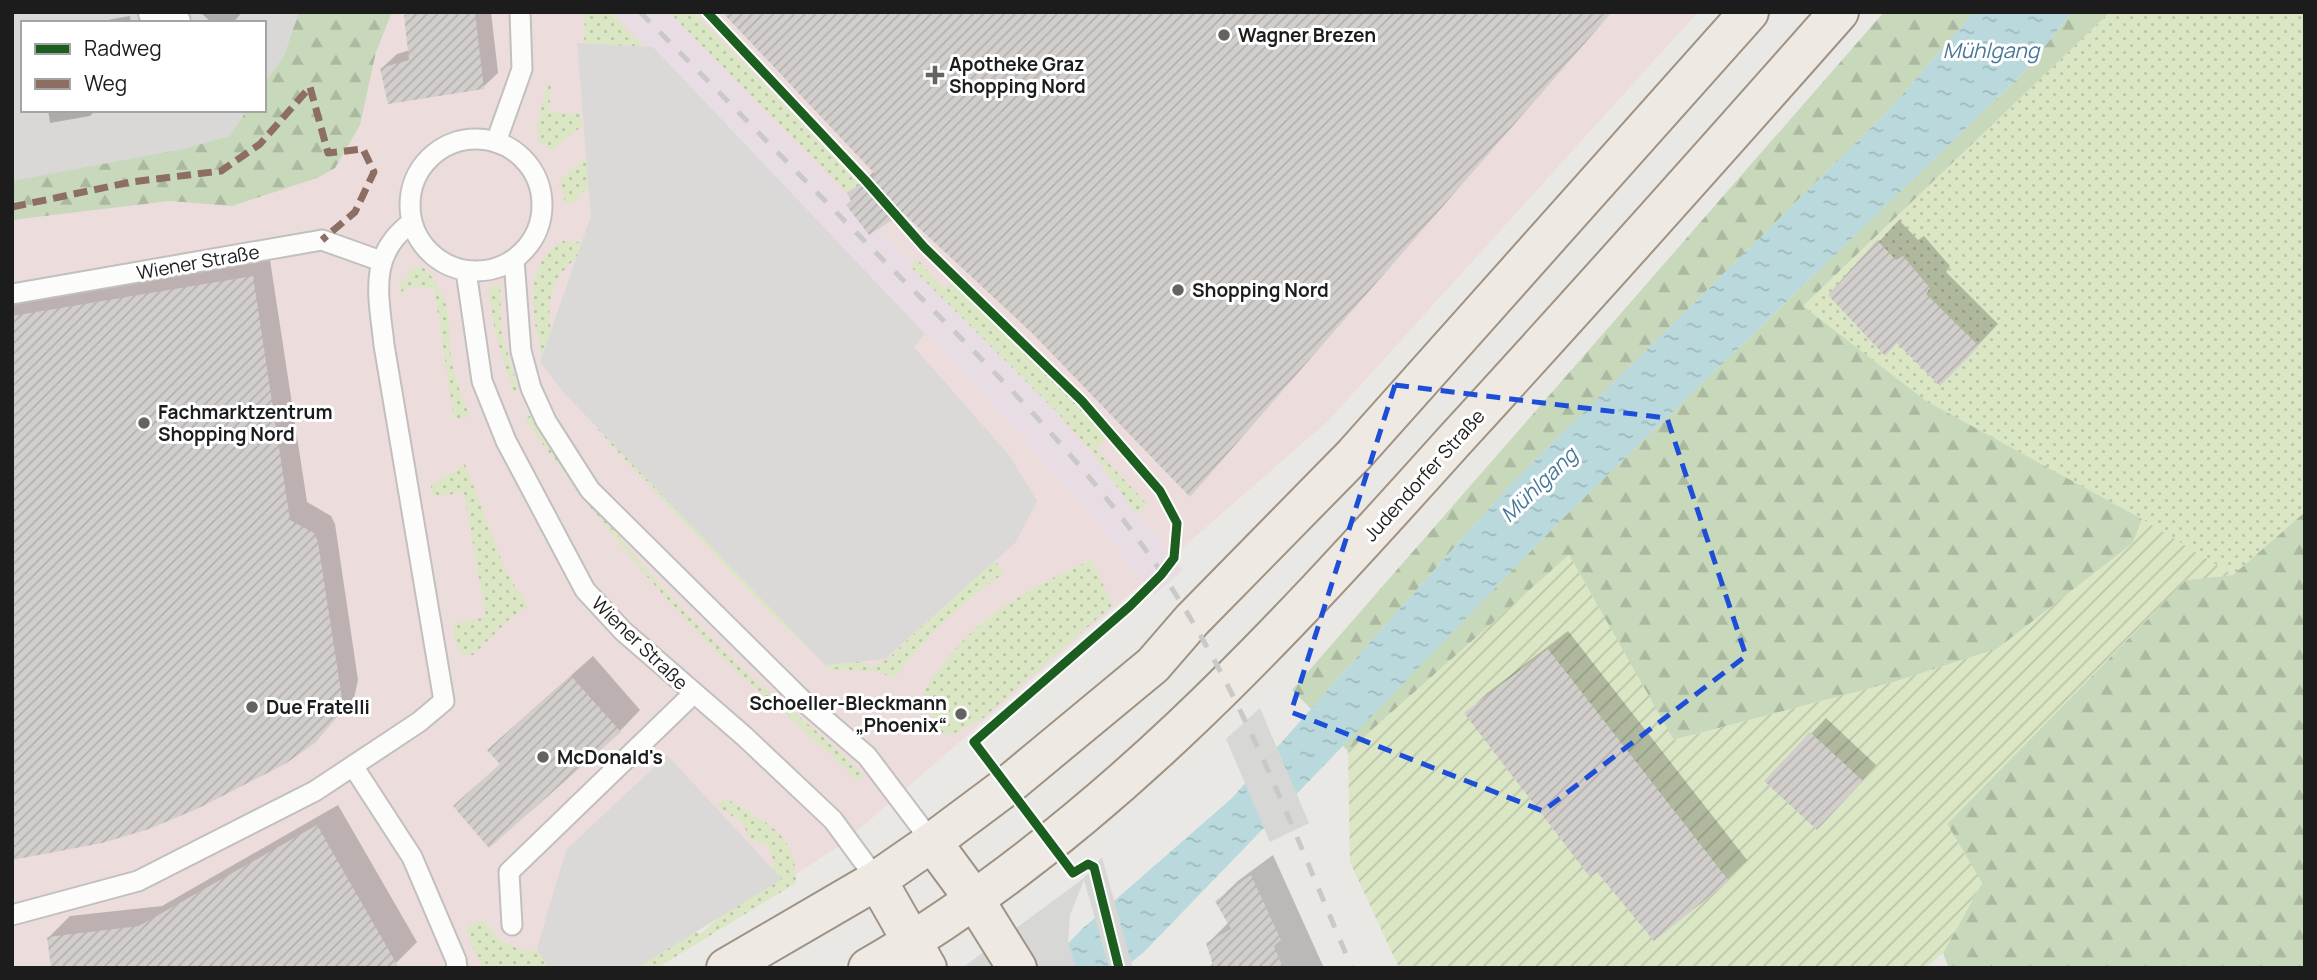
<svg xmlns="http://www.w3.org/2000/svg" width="2317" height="980" font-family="Manrope,sans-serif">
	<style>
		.residential { fill: #d9d8d6; fill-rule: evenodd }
		.commercial { fill: #ecdcdc }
		.industrial { fill: #e8dde4 }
		.grass { fill: url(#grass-dots) }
		.forest { fill: url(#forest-firs) }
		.garden { fill: url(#garden-furrows) }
		.parking { fill: #dad9d8 }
		.water { fill: url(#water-ripples) }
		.pier { fill: #d7d7d5 }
		.shadow { fill: #0003 }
		.building { fill: url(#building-hatch) }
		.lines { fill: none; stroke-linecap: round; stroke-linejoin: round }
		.lane-casing { stroke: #c1c0bf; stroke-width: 23 }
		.street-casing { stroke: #c1c0bf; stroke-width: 42 }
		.primary-casing { stroke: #9f9283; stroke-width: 42 }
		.lane { stroke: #fcfcfb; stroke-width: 19 }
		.street { stroke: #fcfcfb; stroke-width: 38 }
		.primary { stroke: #efe9e3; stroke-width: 38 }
		.rail { stroke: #c9c9c8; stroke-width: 5; stroke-dasharray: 14 14; stroke-linecap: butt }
		.quiet { stroke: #8d6e63; stroke-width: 7; stroke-dasharray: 14 7; stroke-linecap: butt }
		.cycleway-casing { stroke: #fff; stroke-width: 13 }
		.cycleway { stroke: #1b5e20; stroke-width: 9 }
		.marked { fill: none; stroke: #1d4ed8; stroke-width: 5; stroke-dasharray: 14 9; stroke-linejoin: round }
		.poi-dot { fill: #646362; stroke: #fff; stroke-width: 2.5 }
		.labels { text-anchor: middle; stroke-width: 6; stroke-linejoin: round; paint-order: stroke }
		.poi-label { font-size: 19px; font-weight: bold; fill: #1c1c1c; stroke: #fff; text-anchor: start }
		.street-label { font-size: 19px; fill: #1c1c1c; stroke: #fff }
		.water-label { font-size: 21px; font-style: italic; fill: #497896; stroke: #fff }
	</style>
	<defs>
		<pattern id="grass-dots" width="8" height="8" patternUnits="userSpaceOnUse" patternTransform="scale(1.75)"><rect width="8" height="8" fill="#dbe6c5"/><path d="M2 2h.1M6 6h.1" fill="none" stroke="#bbc5a9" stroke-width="1.8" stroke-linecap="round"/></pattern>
		<pattern id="forest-firs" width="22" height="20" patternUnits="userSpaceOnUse" patternTransform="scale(1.75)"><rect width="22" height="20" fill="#c8d8bb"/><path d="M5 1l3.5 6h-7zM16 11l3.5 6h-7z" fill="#abb9a0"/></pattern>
		<pattern id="garden-furrows" width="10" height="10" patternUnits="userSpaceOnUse" patternTransform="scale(1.75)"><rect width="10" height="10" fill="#dbe6c5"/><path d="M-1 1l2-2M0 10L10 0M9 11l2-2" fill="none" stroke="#bbc5a9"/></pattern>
		<pattern id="water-ripples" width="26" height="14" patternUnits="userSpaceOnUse" patternTransform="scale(1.75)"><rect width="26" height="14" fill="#bad9dc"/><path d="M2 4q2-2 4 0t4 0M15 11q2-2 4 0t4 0" fill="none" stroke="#9fbabc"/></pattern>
		<pattern id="building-hatch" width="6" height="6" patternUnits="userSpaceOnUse" patternTransform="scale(1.75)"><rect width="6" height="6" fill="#d1cecc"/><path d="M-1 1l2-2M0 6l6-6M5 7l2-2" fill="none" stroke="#b3b0af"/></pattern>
	</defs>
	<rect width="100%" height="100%" fill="#eae8e5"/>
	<path class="residential" d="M 12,12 L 376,12 L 228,190 L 12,220 ZM 23,23 L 264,23 L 264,110 L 23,110 Z"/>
	<polygon class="commercial" points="376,12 1698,12 1328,421 841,845 788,879 629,968 12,968 12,220 170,201"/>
	<polygon class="industrial" points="614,12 668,12 1064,422 1183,570 1154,595 1076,497 926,332"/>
	<g class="grass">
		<polygon points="585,12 610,12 647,50 584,47"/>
		<polygon points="669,12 694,12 860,184 847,193"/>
		<polygon points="2110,12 2305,12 2305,512 2233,575 2142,519 1925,401 1803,306"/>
		<polygon points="547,84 551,85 549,112 581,114 582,126 552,150 538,141 537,126"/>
		<polygon points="619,130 600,176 571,204 565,203 560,180"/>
		<path d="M 563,241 L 580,242 L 586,250 C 580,257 571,261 565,269 C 541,296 550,329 557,361 L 545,368 C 535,327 517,266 563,241 Z"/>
		<polygon points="918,260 944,289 961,276 1109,435 1096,450 1147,504 1136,513 1093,453 1055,410 910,266"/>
		<path d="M 422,266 C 461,307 443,329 455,376 C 459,390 465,404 470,417 L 454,419 L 434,288 L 409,287 L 401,292 L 399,285 L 412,270 Z"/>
		<polygon points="500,285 501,330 518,389 513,393 495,332 488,287"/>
		<path d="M 563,389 L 871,667 L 888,659 L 988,562 L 975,535 L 1004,573 C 962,603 925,636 895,678 L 873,671 L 830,669 L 762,605 L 623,458 Z"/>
		<path d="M 531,415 C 585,500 653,582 726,653 C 769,696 823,731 864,777 L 857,782 C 815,735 764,699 719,654 C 648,583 583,502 525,419 Z"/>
		<polygon points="465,464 506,572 528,606 510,619 473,655 463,655 456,646 453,624 486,617 464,493 432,496 431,486"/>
		<path d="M 1091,560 L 1113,605 L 983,718 L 951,735 L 937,731 L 932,719 L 934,703 L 923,695 C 927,683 935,674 943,664 C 981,613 1034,586 1091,560 Z"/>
		<path d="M 725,798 C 763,822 797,831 796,883 L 657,968 L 638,968 L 665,949 L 646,879 L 699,935 L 770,873 L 774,861 L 767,845 L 750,839 L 742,822 L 716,806 Z"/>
		<path d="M 485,921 C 503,949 524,953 555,951 L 558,954 L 546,968 L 482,968 L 466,931 L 471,923 Z"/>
	</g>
	<g class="forest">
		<polygon points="299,12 392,12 376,52 360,125 335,168 317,178 232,206 170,201 12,220 12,181 183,149 230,136 247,110 264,110 264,84 284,56"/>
		<polygon points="1884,12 1974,12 1890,109 1507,488 1311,709 1292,690"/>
		<polygon points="2072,12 2110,12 1803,306 1926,401 2142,519 2133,543 1997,649 1894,682 1673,740 1569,555 1348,751 1342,745 1562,519 2025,71"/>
		<polygon points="2305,512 2305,968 1949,968 1943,953 1982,883 1947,824 2186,580 2233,575"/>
	</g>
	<polygon class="garden" points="2142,519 2233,575 2186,580 1947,824 1982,883 1943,953 1926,968 1399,968 1350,862 1348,751 1569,555 1674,740 1894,682 1997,649 2133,543"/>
	<g class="parking">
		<polygon points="577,43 653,47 925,334 914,347 1009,455 1037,501 1016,542 885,659 825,665 564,393 540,362 591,216"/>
		<polygon points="667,755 782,879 637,968 549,968 537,949 566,850"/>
	</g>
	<polygon class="water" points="1974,12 2072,12 2025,71 1562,519 1144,952 1124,968 1044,968 1082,929 1232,798 1507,488 1890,109"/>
	<g class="pier">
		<polygon points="1260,708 1309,823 1270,842 1226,739"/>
		<polygon points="1102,857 1133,968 1109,968 1084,880 1070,915 1068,943 1076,968 962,968 1084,878"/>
	</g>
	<g class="shadow">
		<polygon points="200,12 242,12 233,23 212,23"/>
		<polygon points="409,12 491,12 498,73 483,87 382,68 397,54 410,50 406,15"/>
		<polygon points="130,16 131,23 91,23"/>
		<polygon points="48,110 96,110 90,116 50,123"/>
		<polygon points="875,171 1034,333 903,210 853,200 849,193"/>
		<polygon points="1899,220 1918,240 1924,236 1950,266 1946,272 1998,324 1961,363 1898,341 1830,295"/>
		<polygon points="270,260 307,502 331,516 335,524 358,680 354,698 314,742 12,858 12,302"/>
		<polygon points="1568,631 1747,860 1727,879 1467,713 1486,694"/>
		<polygon points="593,656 640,710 620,731 501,763 511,729"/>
		<polygon points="1826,718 1876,765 1832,813 1766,781"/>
		<polygon points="338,805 417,942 396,963 49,937 70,916 162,906"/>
		<polygon points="1273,855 1324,968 1208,968 1214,962 1208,943 1229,922 1217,901 1239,880"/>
	</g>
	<g class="building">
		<polygon points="421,12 475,12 484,89 388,104 380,68 409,60 404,15"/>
		<polygon points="722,12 1612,12 1190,497 1033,334 903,213 869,235 846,205 851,201 847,193 875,174"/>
		<polygon points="1877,240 1896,260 1903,256 1930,288 1926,294 1979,346 1940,386 1897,343 1885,356 1828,295"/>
		<polygon points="253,276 290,520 314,533 318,542 342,698 337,717 315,743 285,764 199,808 149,829 102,843 12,860 12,316"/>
		<polygon points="1548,649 1729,881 1654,941 1597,872 1590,877 1464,713"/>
		<polygon points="571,676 621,732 489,848 453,806 500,764 487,750"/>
		<polygon points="1810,732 1863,781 1817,830 1764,781"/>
		<polygon points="317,825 399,968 51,968 47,937 139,926"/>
		<polygon points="1251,875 1281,940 1274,946 1283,968 1214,968 1206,943 1231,929 1215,901"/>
	</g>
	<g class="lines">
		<defs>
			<g id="lane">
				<circle cx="476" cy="205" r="66"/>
				<polyline points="496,142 522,69 520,12"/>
				<polyline points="514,260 521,351 531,388 546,421 590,490 802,700 867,756 932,842"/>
				<polyline points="466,271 482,381 506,441 585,590 623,631 744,736 833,820 877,880"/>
				<polyline points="12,294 322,240 381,261"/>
				<polyline points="353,766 412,857 456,960 457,968"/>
				<path d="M 12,915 L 138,881 L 315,791 L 419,722 L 444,701 L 384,345 C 379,297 367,255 411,223"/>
				<polyline points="512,925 509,872 693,694"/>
			</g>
			<polyline id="street" points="158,12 171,23"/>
			<g id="primary">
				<polyline points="932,842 974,899 1017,968"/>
				<polyline points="877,880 927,968"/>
				<polyline points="726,968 877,880 932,842 1007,786 1153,665 1192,620 1354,455 1749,12"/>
				<path d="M 868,968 C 1098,834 1277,638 1453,442 C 1583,300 1711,157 1839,12"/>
			</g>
		</defs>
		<use href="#lane" class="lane-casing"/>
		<use href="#street" class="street-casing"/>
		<use href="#primary" class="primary-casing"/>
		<use href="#lane" class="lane"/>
		<use href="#street" class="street"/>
		<use href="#primary" class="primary"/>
		<path class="rail" d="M 640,12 C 728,101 815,191 903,280 C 1009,386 1116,492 1192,621 C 1257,730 1302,852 1352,968"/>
		<polyline class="quiet" points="12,207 131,182 221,171 260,144 310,87 328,153 363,149 374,172 355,212 322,240"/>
		<defs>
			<polyline id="cycleway" points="707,12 865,180 924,247 1082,401 1160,491 1177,523 1174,558 1161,575 1130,606 974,742 1073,873 1088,864 1094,867 1119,968"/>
		</defs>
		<use href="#cycleway" class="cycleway-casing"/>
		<use href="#cycleway" class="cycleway"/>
	</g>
	<path class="marked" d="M 1395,385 L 1667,418 L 1746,656 L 1543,811 L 1291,712 Z"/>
	<g class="poi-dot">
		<circle cx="1224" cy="35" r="7"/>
		<path d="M931.5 64.5h7v7h7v7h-7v7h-7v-7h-7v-7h7z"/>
		<circle cx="1178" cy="290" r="7"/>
		<circle cx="144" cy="423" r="7"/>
		<circle cx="252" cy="707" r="7"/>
		<circle cx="961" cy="714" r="7"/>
		<circle cx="543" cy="757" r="7"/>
	</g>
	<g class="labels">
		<g class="poi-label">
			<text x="1238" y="42">Wagner Brezen</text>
			<text x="949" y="71">Apotheke Graz<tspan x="949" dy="22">Shopping Nord</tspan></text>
			<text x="1192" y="297">Shopping Nord</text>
			<text x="158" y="419">Fachmarktzentrum<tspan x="158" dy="22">Shopping Nord</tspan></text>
			<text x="947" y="710" text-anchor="end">Schoeller-Bleckmann<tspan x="947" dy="22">„Phoenix“</tspan></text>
			<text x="266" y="714">Due Fratelli</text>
			<text x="557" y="764">McDonald's</text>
		</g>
		<g class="street-label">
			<text transform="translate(198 262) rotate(-10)" y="7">Wiener Straße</text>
			<text transform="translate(1424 475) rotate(-48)" y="7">Judendorfer Straße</text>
			<text transform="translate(640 643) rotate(44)" y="7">Wiener Straße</text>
		</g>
		<g class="water-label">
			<text x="1991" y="58">Mühlgang</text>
			<text transform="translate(1539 485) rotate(-44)" y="7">Mühlgang</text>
		</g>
	</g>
	<rect width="2317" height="980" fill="none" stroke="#1c1c1c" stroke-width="28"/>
	<rect x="21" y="21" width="245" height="91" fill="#ffffff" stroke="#a4a4a4" stroke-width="2"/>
	<rect x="35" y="44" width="35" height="10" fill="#1b5e20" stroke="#a4a4a4" stroke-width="2"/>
	<text x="84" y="56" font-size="21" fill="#1c1c1c">Radweg</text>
	<rect x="35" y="79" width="35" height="10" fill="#8d6e63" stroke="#a4a4a4" stroke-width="2"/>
	<text x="84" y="91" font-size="21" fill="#1c1c1c">Weg</text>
</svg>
